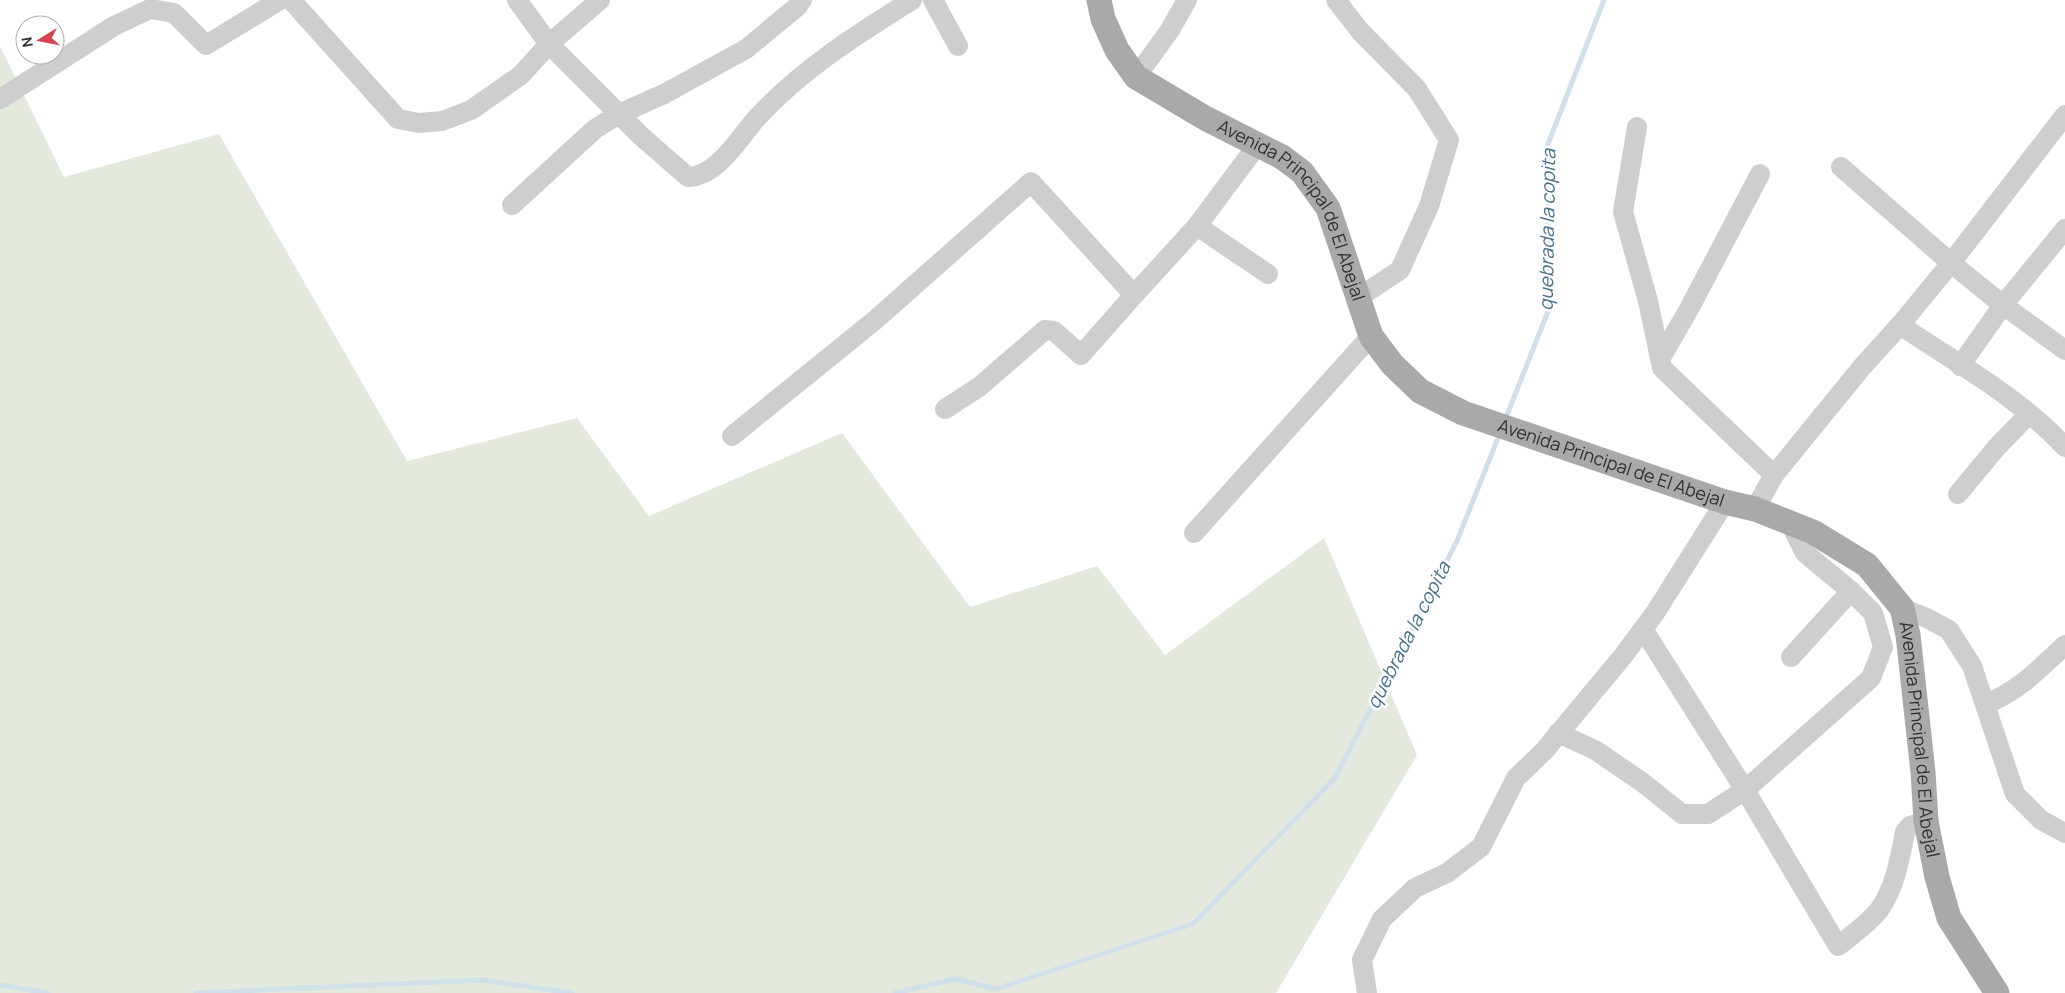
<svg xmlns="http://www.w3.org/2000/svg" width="2065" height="993" font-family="Manrope,sans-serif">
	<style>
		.green { fill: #e4e9dd }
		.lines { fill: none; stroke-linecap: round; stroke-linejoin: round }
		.stream { stroke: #cfe0ea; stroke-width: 5 }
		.minor { stroke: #cecece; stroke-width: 20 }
		.major { stroke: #a9a9a9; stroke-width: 25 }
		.labels { text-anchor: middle; stroke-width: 5; stroke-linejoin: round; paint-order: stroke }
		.street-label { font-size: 18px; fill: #313131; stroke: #fff }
		.water-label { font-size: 19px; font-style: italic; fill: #46718c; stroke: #fff }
	</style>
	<rect width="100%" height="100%" fill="#fff"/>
	<polygon class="green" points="0,46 64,177 219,134 407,461 577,418 649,516 842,433 970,607 1097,566 1165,655 1324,538 1417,755 1276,993 0,993"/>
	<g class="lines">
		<g class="stream">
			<polyline points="1505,420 1549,309 1548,144 1604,0"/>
			<polyline points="0,985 48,993"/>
			<polyline points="196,993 482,980 572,993"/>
			<polyline points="895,993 956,979 996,989 1193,924 1335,778 1457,541 1500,433"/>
		</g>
		<g class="minor">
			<polyline points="291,0 398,119 419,123 442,121 471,110 521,75 549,44 600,0"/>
			<polyline points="517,0 549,44 619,114 664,94 746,49 798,6 802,0"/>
			<polyline points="933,0 958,46"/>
			<polyline points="1336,0 1360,31 1417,89 1449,140 1429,206 1400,270 1358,298"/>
			<polyline points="1136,77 1170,30 1187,0"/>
			<polyline points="0,99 114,26 150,9 174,13 206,45 280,0"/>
			<polyline points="1637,127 1623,212 1648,301 1662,368 1774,475"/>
			<polyline points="1841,167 1951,263 2003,305 2065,350"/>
			<path d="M 512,205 L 595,129 L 619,114 L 641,136 L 688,177 C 717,176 738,140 755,120 C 799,71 856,35 912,0"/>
			<polyline points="1197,226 1268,274"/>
			<path d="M 1900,325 C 1956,363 2019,397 2065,447"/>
			<polyline points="1660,359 1689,309 1760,174"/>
			<polyline points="1960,366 2003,305 2065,229"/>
			<polyline points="945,409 979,387 1045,330 1054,331 1081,355 1134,295"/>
			<polyline points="732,436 874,321 1031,182 1134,295 1197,226 1258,144"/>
			<polyline points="1958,494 1996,448 2029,414"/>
			<polyline points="1755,509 1774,475 1862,367 1900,325 1951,263 2065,115"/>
			<polyline points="1194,533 1371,336"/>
			<polyline points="1902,608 1927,618 1949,630 1972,666 2015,794 2041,820 2065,833"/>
			<path d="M 1643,629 L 1745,790 L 1838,946 C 1852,935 1868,924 1879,910 C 1895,888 1900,858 1905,832 L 1910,826 L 1926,821"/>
			<polyline points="1791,657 1851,591"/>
			<path d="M 1986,704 C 2019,691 2040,668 2065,645"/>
			<polyline points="1558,733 1595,750 1642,782 1682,814 1708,814 1745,790 1871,678 1883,647 1873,613 1851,591 1805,553 1789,521"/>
			<polyline points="1367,993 1362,960 1382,919 1415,888 1447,873 1481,847 1516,778 1545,750 1623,656 1655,613 1725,502"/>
		</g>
		<path class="major" id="s1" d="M 1099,0 L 1103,19 L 1117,50 L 1136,77 L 1205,118 L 1282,157 L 1302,172 L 1328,208 L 1371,336 L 1392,364 L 1420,391 L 1463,413 L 1725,502 L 1755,509 L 1813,532 L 1867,565 L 1902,608 L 1908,635 L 1923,772 L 1926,821 L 1937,877 L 1949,918 L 1997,993"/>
	</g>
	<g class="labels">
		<g class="street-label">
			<text dy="6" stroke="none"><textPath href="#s1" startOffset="301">Avenida Principal de El Abejal</textPath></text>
			<text dy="6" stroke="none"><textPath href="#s1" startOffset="736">Avenida Principal de El Abejal</textPath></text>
			<text dy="6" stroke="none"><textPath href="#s1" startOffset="1201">Avenida Principal de El Abejal</textPath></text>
		</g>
		<g class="water-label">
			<text transform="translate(1547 230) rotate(-89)" y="7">quebrada la copita</text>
			<text transform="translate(1408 635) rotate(-63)" y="7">quebrada la copita</text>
		</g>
	</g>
	<g transform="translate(40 40) rotate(260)"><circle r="24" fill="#ffffff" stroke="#adadad"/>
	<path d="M0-4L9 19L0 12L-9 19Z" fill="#d54551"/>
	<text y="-8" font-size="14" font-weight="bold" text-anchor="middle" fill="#313131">N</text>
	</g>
</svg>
